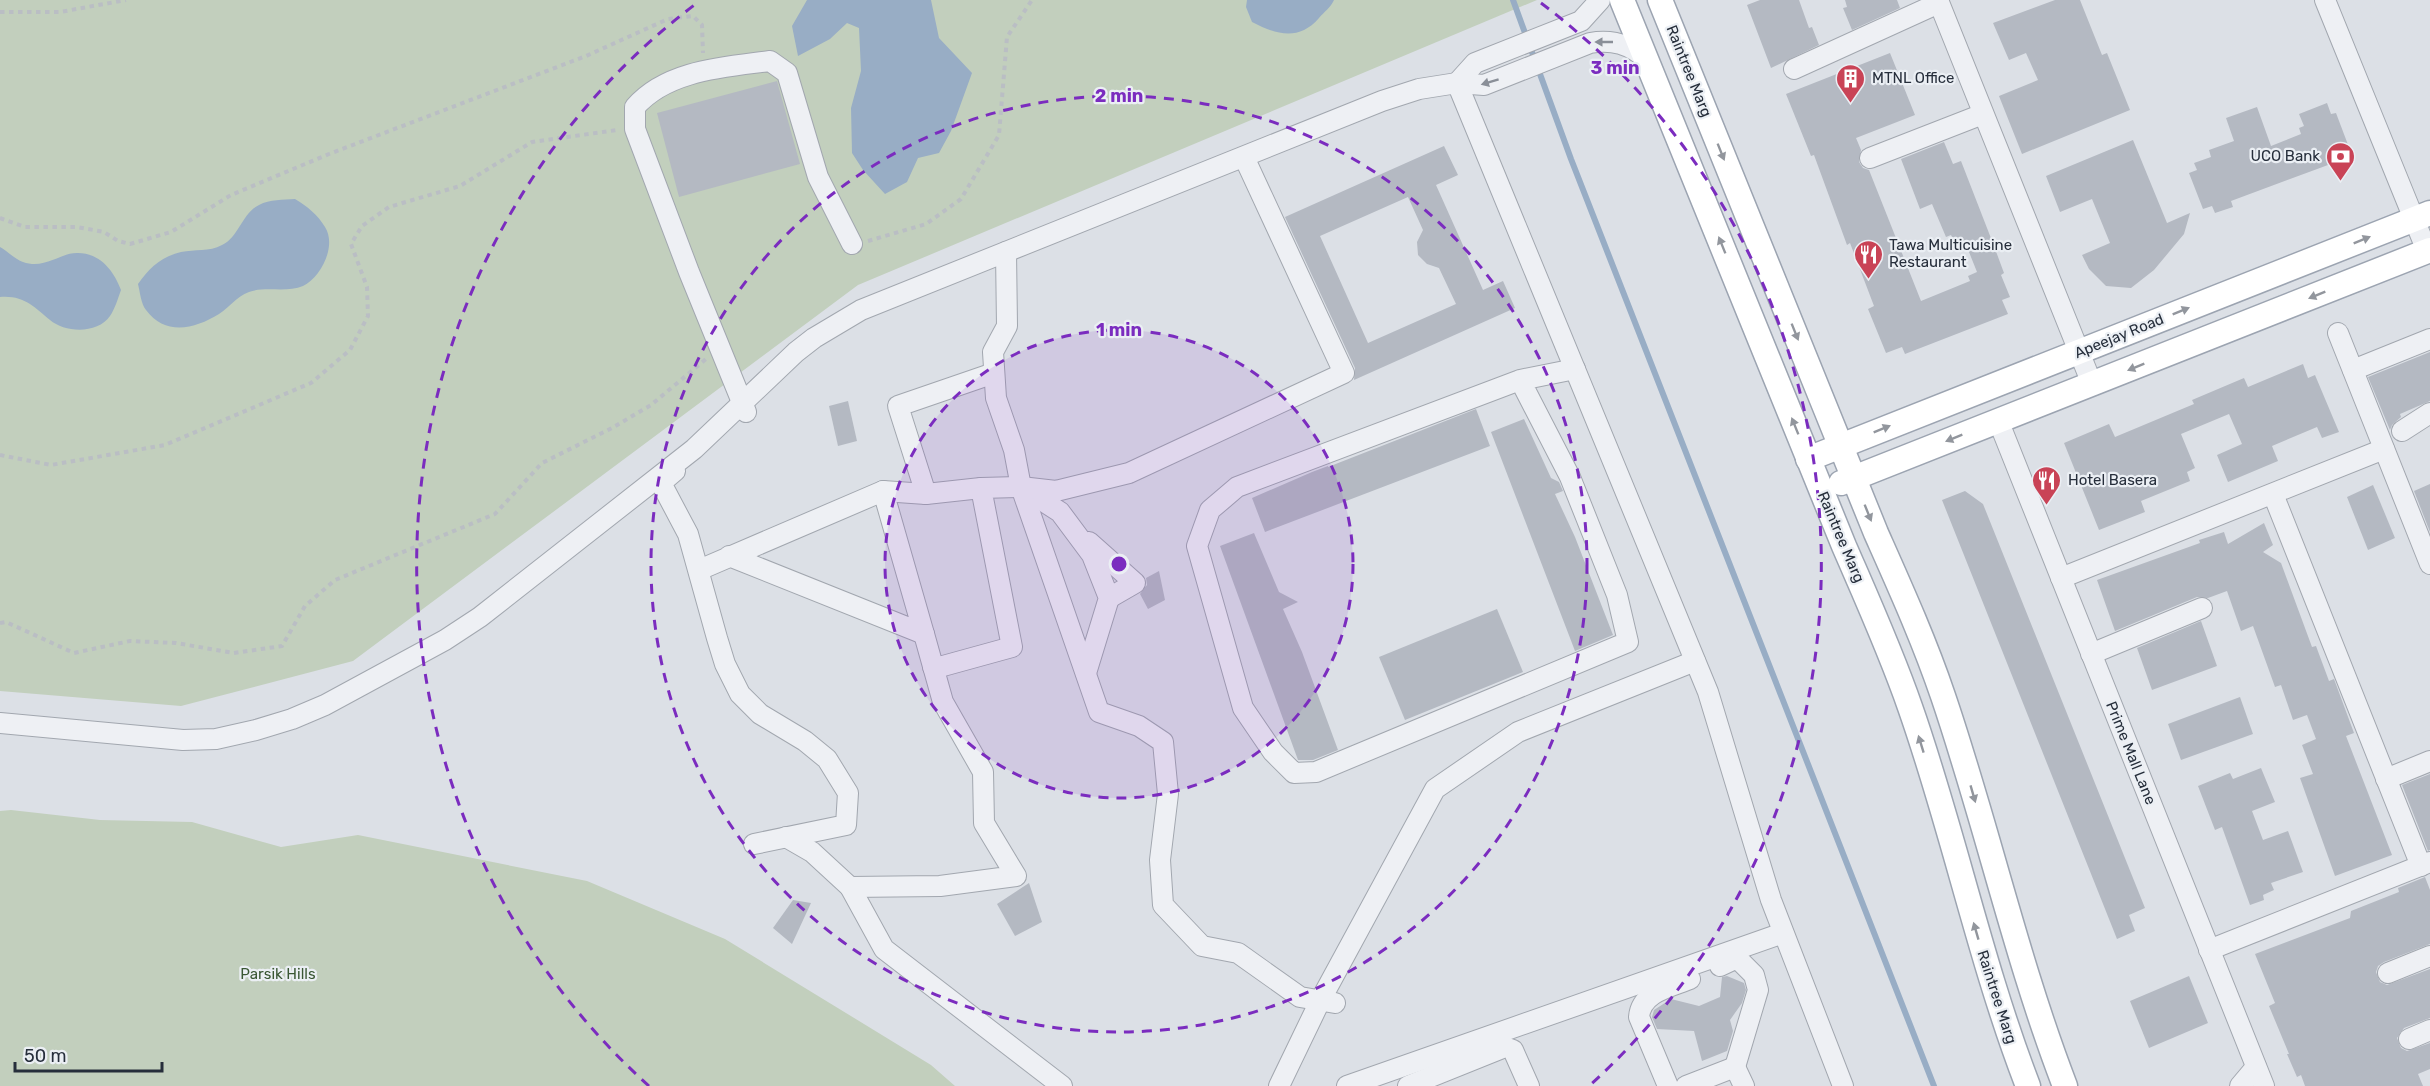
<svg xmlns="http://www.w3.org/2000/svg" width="2430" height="1086" font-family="Rubik,sans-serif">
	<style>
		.green { fill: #c2cfbd }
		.water { fill: #98adc5 }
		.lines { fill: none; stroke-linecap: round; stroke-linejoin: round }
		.stream { stroke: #98adc5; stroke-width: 6 }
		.building { fill: #b4b9c2; fill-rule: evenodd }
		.minor-casing { stroke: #a2a7af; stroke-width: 22 }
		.major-casing { stroke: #9ca4b1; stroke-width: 27 }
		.path { stroke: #babec4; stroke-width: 4; stroke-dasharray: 4.5 4.5; stroke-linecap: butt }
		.minor { stroke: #eef0f4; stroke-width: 20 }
		.major { stroke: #fff; stroke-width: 24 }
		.oneway { fill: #8a8f98 }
		.oneway2 { fill: #92969d }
		.ring { fill: none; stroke: #7b2cbf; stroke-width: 3; stroke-dasharray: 10 8 }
		.labels { text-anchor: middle; stroke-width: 4.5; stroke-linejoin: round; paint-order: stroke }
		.street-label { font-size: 15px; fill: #262e3b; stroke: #ebeff4 }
		.poi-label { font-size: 15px; fill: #262e3b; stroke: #ebeff4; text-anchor: start }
		.park-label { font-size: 15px; fill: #3a5734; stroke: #ebeff4 }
		.centre { fill: #7b2cbf; stroke: #ebeff4; stroke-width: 3 }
		.ring-label { font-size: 18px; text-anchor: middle; font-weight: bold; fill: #7b2cbf; stroke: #ebeff4; stroke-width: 4.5; stroke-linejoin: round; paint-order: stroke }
	</style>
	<rect width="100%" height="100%" fill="#dce0e6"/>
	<g class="green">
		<polygon points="0,0 1537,0 858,285 353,661 181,706 0,691"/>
		<polygon points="11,810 100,820 192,822 281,847 358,835 587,881 725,939 931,1065 955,1086 0,1086 0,811"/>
	</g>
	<g class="water">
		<polygon points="807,0 931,0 939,38 972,73 951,131 939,153 918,158 907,182 885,194 863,170 852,153 851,108 861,71 859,28 847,23 830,39 798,56 792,26"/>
		<path d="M 1247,0 L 1334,0 C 1331,7 1324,12 1319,18 C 1299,41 1277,35 1252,22 L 1246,7 Z"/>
		<path d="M 295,199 C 307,206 318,215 325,227 C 337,246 321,277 303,286 C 287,293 265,286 249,292 C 236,297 230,307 219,314 C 195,329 165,336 146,310 C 141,304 140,292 138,284 C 149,268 161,257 181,252 C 195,249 209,252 222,245 C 239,237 242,213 259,205 C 270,199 283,200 295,199 Z"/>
		<path d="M 0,247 C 7,251 16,260 23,262 C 45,270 61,252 78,253 C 100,253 114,271 121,290 C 118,298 115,309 110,316 C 98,334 65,333 50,320 C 34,307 24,295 0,297 Z"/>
	</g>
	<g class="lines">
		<polyline class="stream" points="1513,0 1571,159 1934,1086"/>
	</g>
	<g class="building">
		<polygon points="1760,0 1799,0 1809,28 1812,27 1819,45 1771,68 1747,5"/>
		<polygon points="1845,0 1897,0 1900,8 1852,30 1843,8 1847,7"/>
		<polygon points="2055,0 2080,0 2102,55 2107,53 2130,110 2022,154 1999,96 2038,80 2026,53 2009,60 1993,23"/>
		<polygon points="1890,53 1915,115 1856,138 1861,150 1859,162 1863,168 1869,170 1921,301 1970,281 1968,276 1977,272 1965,242 1956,246 1951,235 1946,237 1932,204 1920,209 1901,159 1944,142 1953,164 1961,161 1994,246 2004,273 2001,275 2010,297 2002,300 2008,314 1905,354 1902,347 1886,353 1868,309 1874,306 1850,243 1847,245 1814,155 1811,156 1786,94"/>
		<polygon points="777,81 800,164 679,197 657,113"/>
		<polygon points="2327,103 2331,114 2336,113 2350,150 2344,152 2347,158 2231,201 2233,207 2215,213 2212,206 2203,209 2189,173 2197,170 2194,163 2211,157 2209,150 2234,141 2226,118 2257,107 2271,146 2301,134 2299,128 2304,126 2299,114"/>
		<polygon points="2133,140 2167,223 2190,213 2184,234 2154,270 2131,288 2106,286 2089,269 2082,255 2110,243 2092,199 2060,212 2046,176"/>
		<path d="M 1444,146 L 1458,175 L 1436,185 L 1483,290 L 1503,281 L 1515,308 L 1354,380 L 1355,368 L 1285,217 ZM 1408,197 L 1423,230 L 1417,242 L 1418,255 L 1427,264 L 1439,268 L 1456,304 L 1368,343 L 1320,236 Z"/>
		<polygon points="2430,352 2430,401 2400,414 2401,417 2392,425 2390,430 2368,377"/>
		<polygon points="2303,364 2308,378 2315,375 2339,432 2322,438 2317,427 2272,446 2278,461 2228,482 2217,455 2242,444 2229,414 2181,434 2195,468 2187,472 2190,481 2141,501 2145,512 2099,530 2064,443 2109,424 2115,437 2194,404 2192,400 2244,378 2248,387"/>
		<polygon points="848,401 857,441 838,446 829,406"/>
		<polygon points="1476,409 1490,446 1265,532 1252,498 1312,472 1328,466 1328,467"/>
		<polygon points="1524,419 1551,478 1559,482 1563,491 1555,494 1575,537 1613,635 1575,651 1491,432"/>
		<polygon points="2430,484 2430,532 2414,491"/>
		<polygon points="2373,485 2395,538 2368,550 2347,497"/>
		<polygon points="1965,491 1983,504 2145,908 2129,915 2135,931 2117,939 1942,500"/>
		<polygon points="2264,523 2273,545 2263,552 2281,563 2312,647 2316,646 2329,681 2334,679 2354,733 2346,736 2392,855 2335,876 2300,778 2313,774 2302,745 2316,739 2307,715 2293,720 2281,685 2275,687 2253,626 2241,631 2227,591 2208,598 2197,597 2115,631 2097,580 2200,543 2199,540 2224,532 2228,544"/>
		<polygon points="1254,533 1279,592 1298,602 1283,609 1302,652 1338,750 1313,760 1298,760 1220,546"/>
		<polygon points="1159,571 1165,600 1148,609 1140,594 1147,585 1146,578"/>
		<polygon points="1497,609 1523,672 1405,720 1379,657"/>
		<polygon points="2201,621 2217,666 2152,690 2137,648"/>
		<polygon points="2240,697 2253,734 2181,760 2168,724"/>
		<polygon points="2261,768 2275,802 2252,811 2263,840 2288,831 2303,872 2271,883 2274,890 2263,895 2264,900 2250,905 2222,827 2215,830 2198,786 2230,773 2233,779"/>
		<polygon points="2430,774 2430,850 2428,851 2402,785"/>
		<polygon points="2425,877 2430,890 2430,944 2384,962 2378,966 2376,972 2380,982 2387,985 2430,969 2430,1018 2404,1028 2397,1038 2401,1048 2407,1051 2430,1043 2430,1069 2418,1074 2423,1086 2305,1086 2301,1075 2297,1077 2287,1054 2289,1054 2269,1006 2275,1003 2255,954 2350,918 2351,911 2399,892 2398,888"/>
		<polygon points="1029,883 1042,922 1015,936 997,904"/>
		<polygon points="793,900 811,903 792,944 773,928"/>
		<polygon points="1727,976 1744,983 1746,990 1742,1003 1730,1020 1733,1031 1727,1051 1702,1061 1694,1031 1657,1029 1652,1017 1654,1010 1671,999 1699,1006 1720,997 1722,977"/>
		<polygon points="2189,976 2208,1023 2149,1048 2130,1001"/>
	</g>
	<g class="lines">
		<defs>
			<g id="minor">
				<polyline points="1938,0 2092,384"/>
				<polyline points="2325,0 2427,251"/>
				<polyline points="1794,69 1939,3"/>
				<polyline points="1457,83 1708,692 1771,900 1843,1086"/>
				<polyline points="1457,83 1475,63 1581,21 1600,0"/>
				<polyline points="1870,158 1983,114"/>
				<polyline points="1006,252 1007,326 993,352 996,398 1014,450 1021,487 1060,512 1092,555 1109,598 1086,673"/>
				<polyline points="2338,333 2430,564"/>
				<polyline points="2353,370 2430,339"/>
				<polyline points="1520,380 1570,477 1617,595 1628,642 1316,772 1294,773 1273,752 1243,708 1197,546 1210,510 1237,487 1520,380 1575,369"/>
				<path d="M 746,412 L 689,272 L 635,129 L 635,107 C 667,70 725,67 770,61 L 787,73 L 818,177 L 852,244"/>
				<polyline points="1998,420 2264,1086"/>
				<polyline points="2402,431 2430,413"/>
				<polyline points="675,471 661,483 688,534 717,638 725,664 740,694 760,714 805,741 827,759 848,793 846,825 754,844"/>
				<polyline points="1021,487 1099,712 1139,726 1163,742 1168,794 1160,860 1163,905 1202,946 1238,953 1300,997 1335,1003"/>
				<polyline points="981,488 926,494 898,406 994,373"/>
				<polyline points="883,491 926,494"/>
				<polyline points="2273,494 2421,866"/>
				<polyline points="1089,542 1135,583 1109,598"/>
				<polyline points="699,570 883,491 924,634 729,556"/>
				<polyline points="2061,578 2384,449"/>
				<polyline points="2091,654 2202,608"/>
				<polyline points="933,667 943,666 1012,647 981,488 1021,487 1056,491 1129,473 1344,373 1244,157"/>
				<path d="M 0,723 L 183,740 L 216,739 L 256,730 L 292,719 L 325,705 L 445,640 L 480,617 L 694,449 L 796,352 L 814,338 L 861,310 L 1382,101 L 1419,89 L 1457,83 L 1484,85 L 1590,43 C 1612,39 1630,44 1647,60"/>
				<polyline points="2386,779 2430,761"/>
				<polyline points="786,837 812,852 850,887 884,949 1062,1086"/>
				<polyline points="850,887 940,886 1016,876 984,823 983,772 943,702 924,634"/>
				<polyline points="2209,950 2430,862"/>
				<polyline points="1720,966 1737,958 1754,975 1758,990 1735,1067"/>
				<polyline points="2388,973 2430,956"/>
				<polyline points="2409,1039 2430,1030"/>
				<polyline points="1279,1086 1320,1001 1435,789 1518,732 1695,661"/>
				<polyline points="1347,1086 1783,933"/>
				<polyline points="1408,1086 1505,1047 1513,1050 1529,1086"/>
				<path d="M 1668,1086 L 1639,1017 C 1641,992 1670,987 1690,979"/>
				<polyline points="1686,1086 1735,1067 1744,1086"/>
				<polyline points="2240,1086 2256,1067"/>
			</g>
			<g id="major">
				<path d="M 1622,0 L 1844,546 C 1867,599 1891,652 1910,707 C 1954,832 1980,962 2028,1086"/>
				<path d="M 1660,0 L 1876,533 C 1900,587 1924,640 1943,696 C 1987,825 2016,959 2065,1086"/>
				<polyline points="1808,459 2430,213"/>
				<polyline points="1841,483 2430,250"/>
			</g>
		</defs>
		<use href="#minor" class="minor-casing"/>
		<use href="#major" class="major-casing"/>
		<g class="path">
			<polyline points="0,12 60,12 126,0"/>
			<polyline points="0,218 25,227 77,227 104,232 118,241 130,244 171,232 231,195 329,154 586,56 668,19 693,16 702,25 703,53"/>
			<polyline points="868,241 926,224 961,199 999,135 1007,37 1032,0"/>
			<polyline points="0,455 51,465 165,445 311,383 350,350 368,316 367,287 351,244 362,226 389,207 460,186 532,142 617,130"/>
			<polyline points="0,623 6,622 74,653 130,641 176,643 234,653 282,646 305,606 335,580 495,514 542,463 612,428 651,405 706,359"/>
		</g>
		<use href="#minor" class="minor"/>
		<use href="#major" class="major"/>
	</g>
	<defs><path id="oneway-solid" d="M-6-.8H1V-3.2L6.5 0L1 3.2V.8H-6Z" transform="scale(1.5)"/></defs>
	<g class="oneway">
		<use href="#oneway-solid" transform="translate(1604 42) rotate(180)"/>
		<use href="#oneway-solid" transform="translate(1490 82) rotate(163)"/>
	</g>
	<g class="oneway2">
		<use href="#oneway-solid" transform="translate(1721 152) rotate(68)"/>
		<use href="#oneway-solid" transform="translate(2362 240) rotate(-22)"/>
		<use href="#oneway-solid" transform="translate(1722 245) rotate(-112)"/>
		<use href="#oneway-solid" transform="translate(2317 295) rotate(158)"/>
		<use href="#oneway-solid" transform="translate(2181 311) rotate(-22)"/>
		<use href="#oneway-solid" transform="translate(1795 332) rotate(68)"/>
		<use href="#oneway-solid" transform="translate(2136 367) rotate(158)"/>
		<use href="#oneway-solid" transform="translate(1795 426) rotate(-112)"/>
		<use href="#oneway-solid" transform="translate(1882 429) rotate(-22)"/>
		<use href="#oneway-solid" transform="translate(1954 438) rotate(158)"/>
		<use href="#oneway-solid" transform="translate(1868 513) rotate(68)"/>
		<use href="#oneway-solid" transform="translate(1921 744) rotate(-107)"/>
		<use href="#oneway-solid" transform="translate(1973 794) rotate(74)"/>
		<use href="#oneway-solid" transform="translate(1976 931) rotate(-106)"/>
	</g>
	<circle cx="1119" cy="564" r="234" fill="#7b2cbf" fill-opacity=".12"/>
	<g class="ring">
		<circle cx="1119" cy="564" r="234"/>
		<circle cx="1119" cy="564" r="468"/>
		<path d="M649 1086A702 702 0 0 1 697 3M1541 3A702 702 0 0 1 1589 1086"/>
	</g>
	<defs>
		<symbol id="building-pin" viewBox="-11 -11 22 30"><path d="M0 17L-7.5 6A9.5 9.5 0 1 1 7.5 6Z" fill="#c94356" stroke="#ebeff4"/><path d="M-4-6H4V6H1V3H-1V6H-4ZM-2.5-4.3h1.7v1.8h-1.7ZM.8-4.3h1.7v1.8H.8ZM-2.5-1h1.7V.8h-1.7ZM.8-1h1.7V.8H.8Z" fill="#fff"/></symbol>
		<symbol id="bank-pin" viewBox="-11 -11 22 30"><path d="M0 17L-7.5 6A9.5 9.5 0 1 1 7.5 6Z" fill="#c94356" stroke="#ebeff4"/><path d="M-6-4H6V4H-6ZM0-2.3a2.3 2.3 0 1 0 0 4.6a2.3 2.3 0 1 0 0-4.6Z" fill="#fff"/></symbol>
		<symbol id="restaurant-pin" viewBox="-11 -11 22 30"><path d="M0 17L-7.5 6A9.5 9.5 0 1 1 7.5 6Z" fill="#c94356" stroke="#ebeff4"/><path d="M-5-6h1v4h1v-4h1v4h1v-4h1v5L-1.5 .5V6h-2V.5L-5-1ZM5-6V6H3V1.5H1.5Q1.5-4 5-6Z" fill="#fff"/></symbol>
	</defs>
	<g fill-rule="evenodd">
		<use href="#building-pin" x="1834" y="62" width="33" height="45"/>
		<use href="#bank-pin" x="2324" y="140" width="33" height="45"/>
		<use href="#restaurant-pin" x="1852" y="238" width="33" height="45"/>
		<use href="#restaurant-pin" x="2030" y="464" width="33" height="45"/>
	</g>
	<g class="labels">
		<g class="street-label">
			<text transform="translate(1689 71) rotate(68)" y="5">Raintree Marg</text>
			<text transform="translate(2119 336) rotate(-22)" y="5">Apeejay Road</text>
			<text transform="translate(1841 537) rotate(67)" y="5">Raintree Marg</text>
			<text transform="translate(2131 753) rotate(68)" y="5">Prime Mall Lane</text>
			<text transform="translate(1997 997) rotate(72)" y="5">Raintree Marg</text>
		</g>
		<g class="poi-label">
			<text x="1872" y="83">MTNL Office</text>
			<text x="2320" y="161" text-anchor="end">UCO Bank</text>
			<text x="1889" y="250">Tawa Multicuisine<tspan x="1889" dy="17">Restaurant</tspan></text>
			<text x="2068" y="485">Hotel Basera</text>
		</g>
		<g class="park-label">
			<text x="278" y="979">Parsik Hills</text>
		</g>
	</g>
	<circle cx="1119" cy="564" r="9" class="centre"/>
	<g class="ring-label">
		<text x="1615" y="74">3 min</text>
		<text x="1119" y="102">2 min</text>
		<text x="1119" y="336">1 min</text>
	</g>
	<path d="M15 1062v9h147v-9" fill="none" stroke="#262e3b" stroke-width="3"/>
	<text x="24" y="1062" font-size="18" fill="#262e3b" stroke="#ebeff4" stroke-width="4.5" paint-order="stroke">50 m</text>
</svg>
